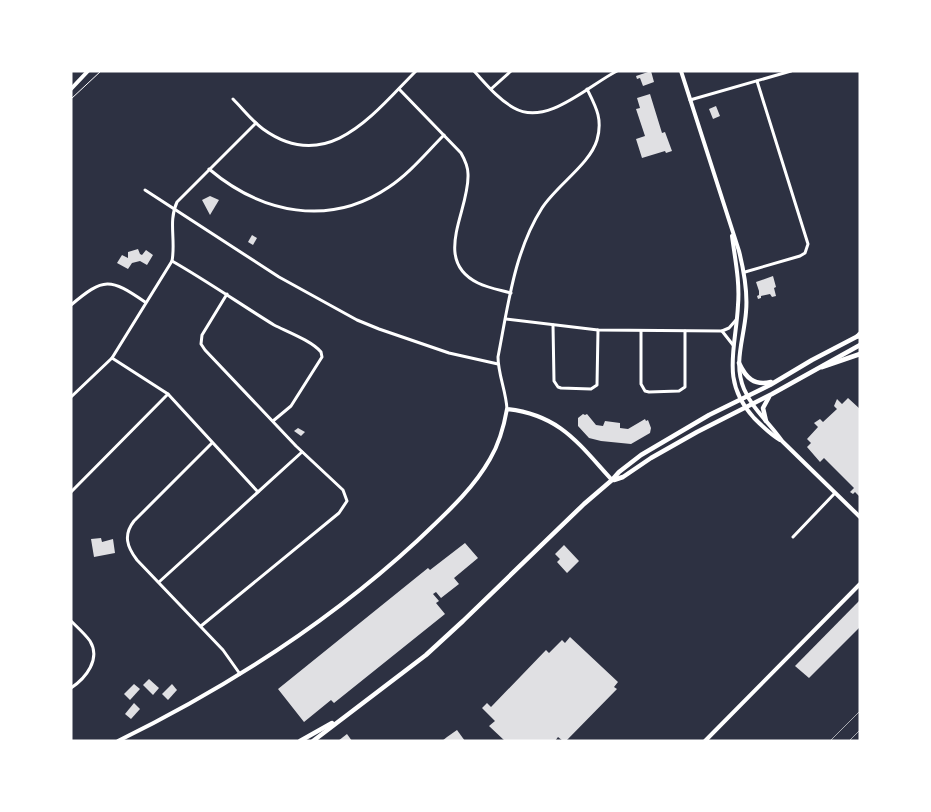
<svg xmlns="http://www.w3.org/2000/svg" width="931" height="812" font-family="Inter,sans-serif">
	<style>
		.building { fill: #e0e0e3 }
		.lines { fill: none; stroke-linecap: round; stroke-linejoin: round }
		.path { stroke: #fff; stroke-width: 1 }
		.minor { stroke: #fff; stroke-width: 3 }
		.tertiary { stroke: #fff; stroke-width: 4 }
		.secondary { stroke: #fff; stroke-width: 4.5 }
		.primary { stroke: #fff; stroke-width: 5 }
		.rail { stroke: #abadb3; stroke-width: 1 }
	</style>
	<rect width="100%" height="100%" fill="#2d3142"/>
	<g class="building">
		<polygon points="651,71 654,82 643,86 640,78 637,79 636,76"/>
		<polygon points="650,94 662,133 665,132 672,151 666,153 665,151 642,158 636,139 645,136 636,109 640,108 637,98"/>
		<polygon points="716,106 720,116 713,119 709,109"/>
		<polygon points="210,196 219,200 210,215 202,200"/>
		<polygon points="252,235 257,238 253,245 248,242"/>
		<polygon points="138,249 140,254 142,255 146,250 153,255 147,265 140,261 132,263 128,269 117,263 122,255 128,258 128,252"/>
		<polygon points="773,276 776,287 774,288 776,296 772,297 770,294 761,296 761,298 758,299 757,296 759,295 759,291 756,282"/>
		<polygon points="848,398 860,409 860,497 855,492 853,494 850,492 854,488 824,458 820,462 807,447 811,443 807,439 818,427 814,423 820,419 823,422 837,409 834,406 837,399 842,404"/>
		<polygon points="583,414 585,415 587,414 596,425 603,426 605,421 620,423 620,428 628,429 645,419 646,421 648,420 651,428 650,433 631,444 601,441 589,438 578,426 578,418"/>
		<polygon points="298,428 305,432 301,436 294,431"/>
		<polygon points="101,538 102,542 113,539 115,553 94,557 91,539"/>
		<polygon points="465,543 478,558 454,578 459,584 441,598 436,592 433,594 439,601 436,603 445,614 334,703 331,700 304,722 278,689 428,568 430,570"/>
		<polygon points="564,545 579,561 567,573 557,562 560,559 555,554"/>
		<polygon points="860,600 860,627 809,678 795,666"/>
		<polygon points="570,637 618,682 614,687 617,689 566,741 563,741 558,737 555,741 505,741 489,726 495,721 482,708 487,703 491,707 546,650 549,653 562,640 565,643"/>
		<polygon points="149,679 159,688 153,695 143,685"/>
		<polygon points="134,684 140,689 130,700 124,694"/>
		<polygon points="172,684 177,690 168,700 162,694"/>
		<polygon points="134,703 140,709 131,719 125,714"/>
		<polygon points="457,730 465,741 442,741 447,737"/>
		<polygon points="347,734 352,741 338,741"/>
	</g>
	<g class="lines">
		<polyline class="path" points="71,99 101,71"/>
		<g class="minor">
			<path d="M 474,71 C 486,84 498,99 514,108 C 547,127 589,85 617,71"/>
			<path d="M 399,89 L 461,153 C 465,160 468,166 468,174 C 470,210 431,260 478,283 C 488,288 500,290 511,293"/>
			<polyline points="491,89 511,71"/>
			<path d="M 233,99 C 243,109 252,121 263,129 C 328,176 374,113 416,71"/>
			<polyline points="690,100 791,71"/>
			<path d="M 209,169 C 261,213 329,228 389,187 C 410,173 426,153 444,135"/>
			<polyline points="145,190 279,277 357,320 379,329 449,353 498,364"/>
			<path d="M 172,261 C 207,281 240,304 274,325 C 288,332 312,341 321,352 L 322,357 L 291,406 L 273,421"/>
			<polyline points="745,272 800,256 805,253 808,244 757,81"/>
			<path d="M 71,305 C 104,277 110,278 145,302"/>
			<polyline points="506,319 598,330 722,331 729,328 736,320"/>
			<polyline points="553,325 554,381 558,387 561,388 591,389 597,385 598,330"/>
			<polyline points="641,331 641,384 645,391 649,392 679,391 685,387 685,331"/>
			<polyline points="722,331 733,345"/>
			<polyline points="112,358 168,394 258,492"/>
			<path d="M 71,397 L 112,358 L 172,261 C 176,241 168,221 177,202 L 256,123"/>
			<path d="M 507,409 C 506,391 498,374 498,357 C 508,306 514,252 542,208 C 557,185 590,164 597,140 C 603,119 596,107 587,89"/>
			<path d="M 212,443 L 134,521 C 123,535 127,547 137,560 L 223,650 L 240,674"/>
			<polyline points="71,492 168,394"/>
			<polyline points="793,537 835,493"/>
			<polyline points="159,582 302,452"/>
			<path d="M 71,621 C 77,627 85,634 90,641 C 101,659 86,678 71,688"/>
			<polyline points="201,626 339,513 347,501 343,490 296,446 205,350 201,344 202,335 227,294"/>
		</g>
		<g class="tertiary">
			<path d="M 681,71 L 739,251 C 744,271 748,291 746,312 C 744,339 733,363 744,389 C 753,410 769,422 782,441 L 860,517"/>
			<polyline points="71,89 88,71"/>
			<path d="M 732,236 C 735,259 740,282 738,305 C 736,349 720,381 754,418 C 763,427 770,434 780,440"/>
			<path d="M 118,741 C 226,688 328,623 417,541 C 443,516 472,491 490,459 C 499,444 504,426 507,409 C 560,415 578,443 612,480"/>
			<polyline points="705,741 860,584"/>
		</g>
		<g class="secondary">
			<path d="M 739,363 C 746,378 754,386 771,382"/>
			<polyline points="766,421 763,408 769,397"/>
			<polyline points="614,480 623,477 651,458 697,432 772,394 860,345"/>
			<polyline points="300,741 332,723"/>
			<polyline points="313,741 426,655 463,621 584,504 612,480 619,472 641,455 709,415 770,385 812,360 860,335"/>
		</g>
		<g class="primary">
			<polyline points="858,336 860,334"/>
			<polyline points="822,367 860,354"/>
		</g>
		<g class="rail">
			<polyline points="830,741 860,711"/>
			<polyline points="849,741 860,730"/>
		</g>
	</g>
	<rect width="931" height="812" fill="none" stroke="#ffffff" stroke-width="145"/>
</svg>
